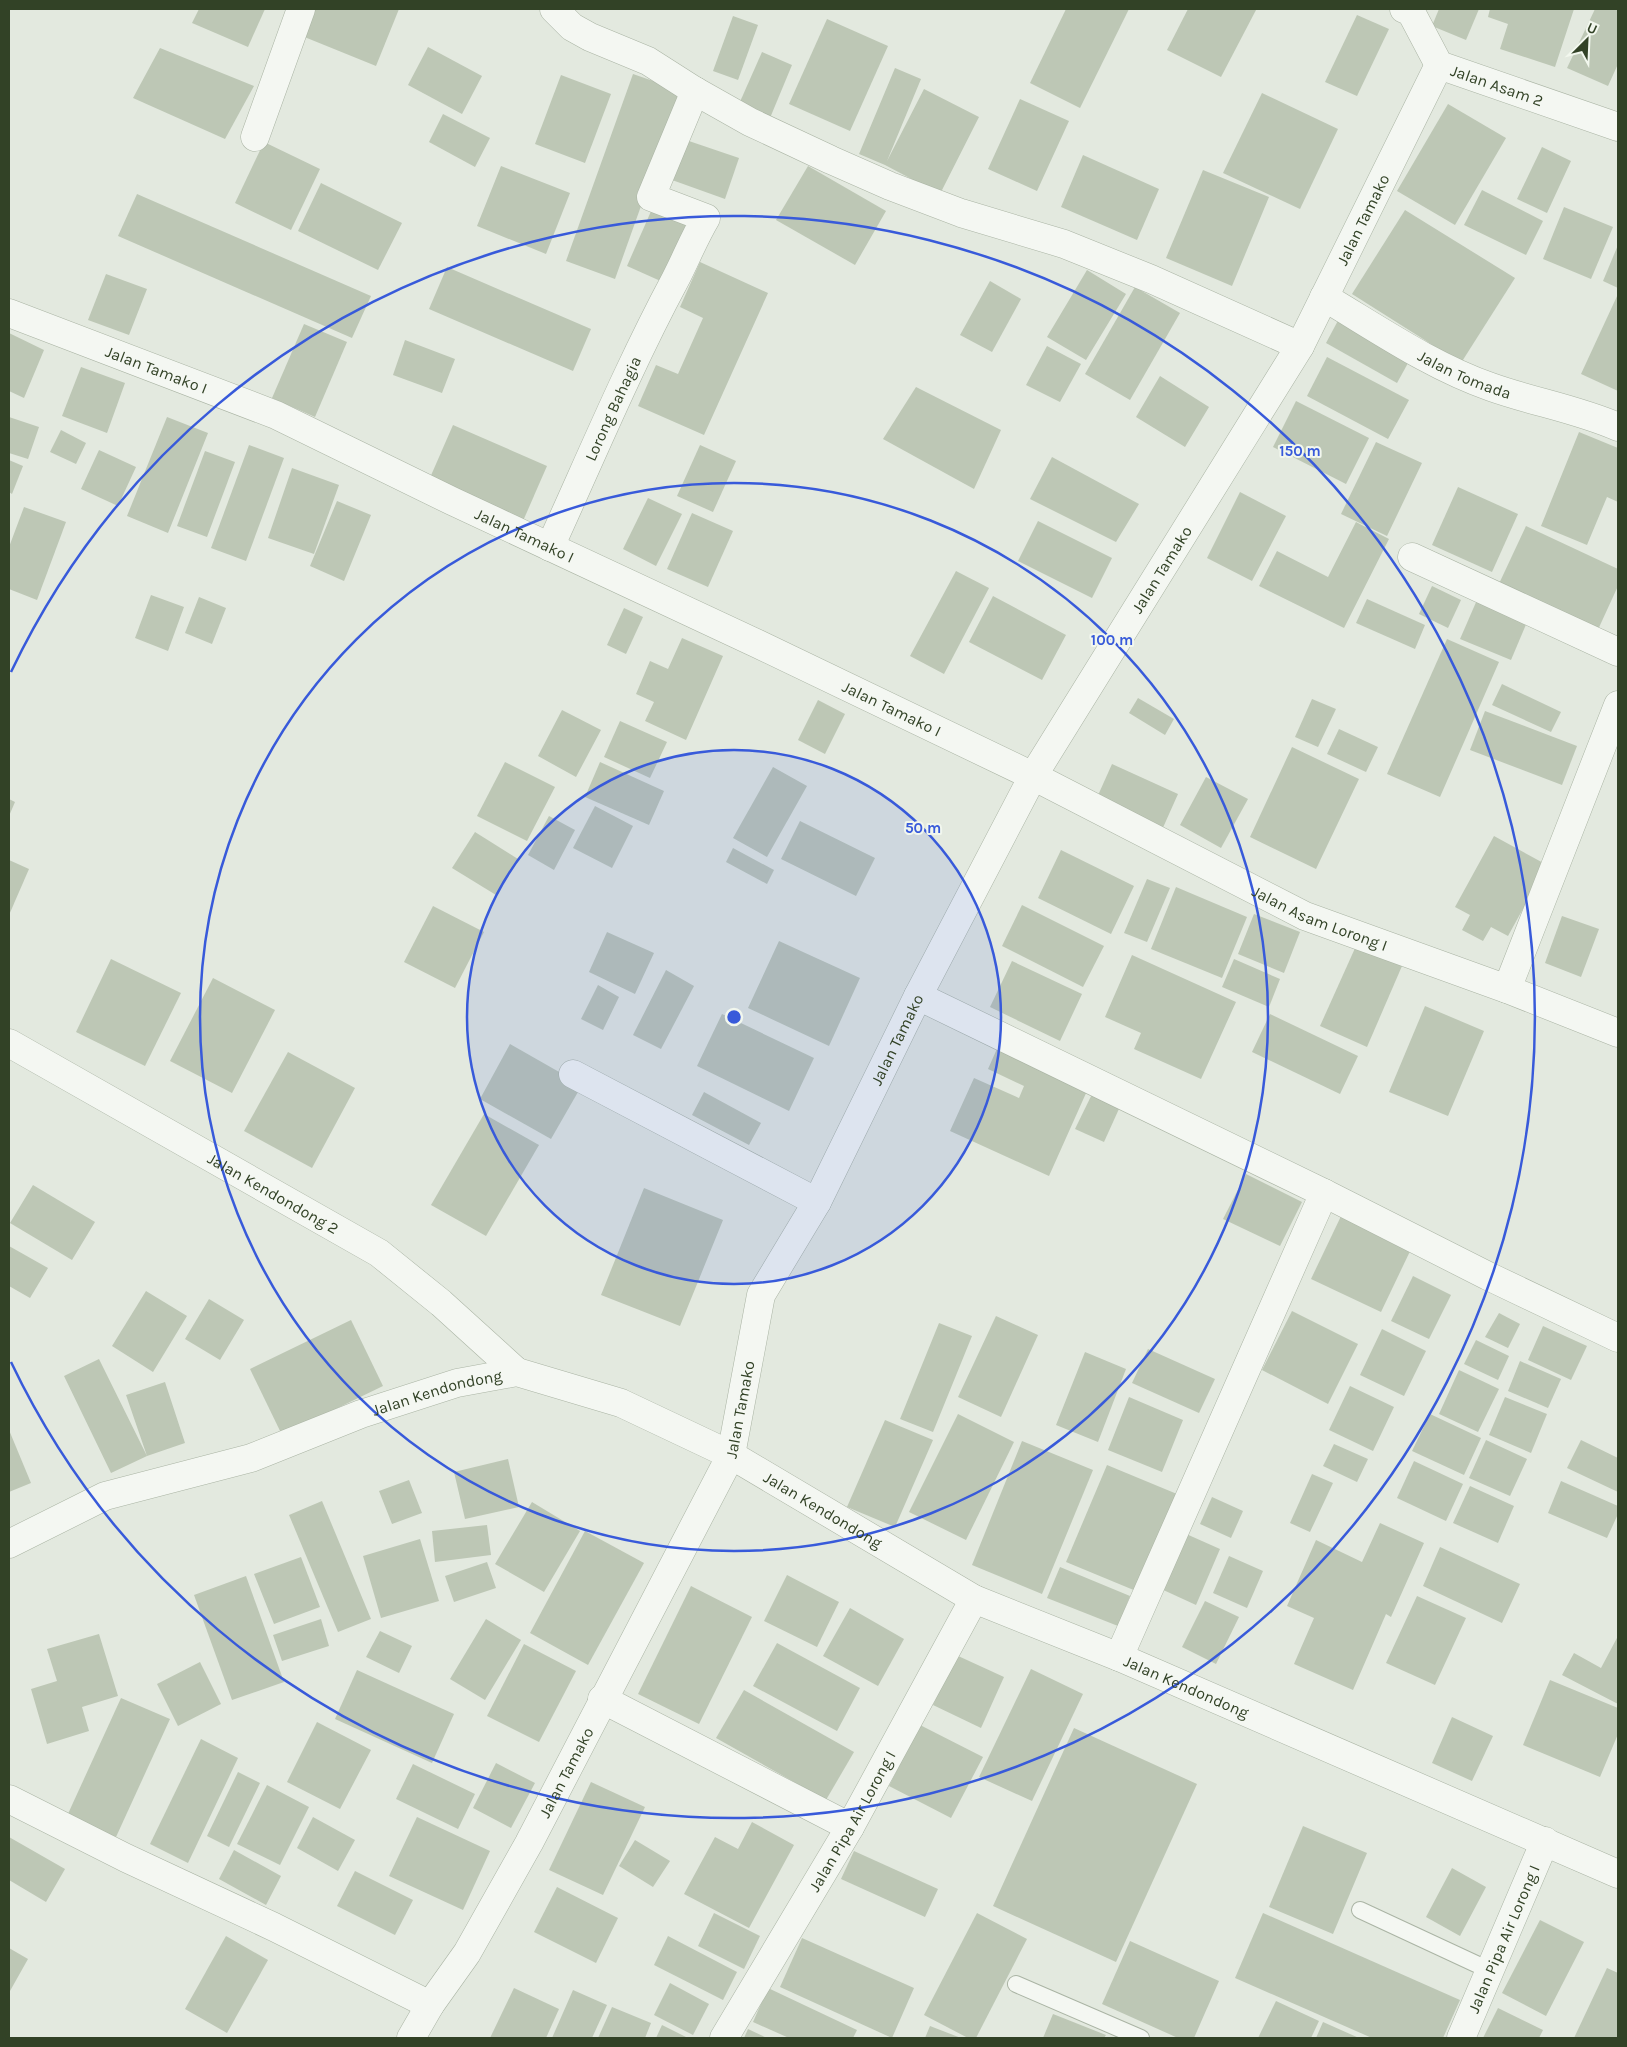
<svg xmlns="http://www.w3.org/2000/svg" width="1627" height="2047" font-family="Karla,sans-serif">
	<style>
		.building { fill: #bdc7b5 }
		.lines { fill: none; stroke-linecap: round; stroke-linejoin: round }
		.lane-casing { stroke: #aab4a4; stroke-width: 18 }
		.street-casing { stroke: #aab4a4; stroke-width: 29 }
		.lane { stroke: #f4f7f2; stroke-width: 16 }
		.street { stroke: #f4f7f2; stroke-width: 28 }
		.ring { fill: none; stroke: #385ada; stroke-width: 2.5 }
		.labels { text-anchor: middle; stroke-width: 4; stroke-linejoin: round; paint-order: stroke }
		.street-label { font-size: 16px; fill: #324226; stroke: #f2f7ee }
		.centre { fill: #385ada; stroke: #f2f7ee; stroke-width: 2.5 }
		.ring-label { font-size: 15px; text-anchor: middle; font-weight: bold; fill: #385ada; stroke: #f2f7ee; stroke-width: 4; stroke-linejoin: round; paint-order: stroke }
	</style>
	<rect width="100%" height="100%" fill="#e3e9df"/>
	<g class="building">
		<polygon points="199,9 265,9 248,47 192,23"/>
		<polygon points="313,9 399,9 376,66 302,36"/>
		<polygon points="1066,9 1129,9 1080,108 1030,83"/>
		<polygon points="1188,9 1256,10 1221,77 1167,50"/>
		<polygon points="1439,9 1479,9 1466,40 1432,26"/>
		<polygon points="1490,9 1574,9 1555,67 1500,49 1508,24 1488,17"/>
		<polygon points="1595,9 1618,9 1618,64 1608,86 1567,68"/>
		<polygon points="1357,15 1389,29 1357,96 1325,82"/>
		<polygon points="733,16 758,25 738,80 713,71"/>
		<polygon points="827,19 888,46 850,131 789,104"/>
		<polygon points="428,47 482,76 462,114 408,85"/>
		<polygon points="160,48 254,86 225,139 133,98"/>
		<polygon points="762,52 792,65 770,118 739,104"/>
		<polygon points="895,68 921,79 887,161 924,89 979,117 940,194 885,165 859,154"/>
		<polygon points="633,74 682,91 615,279 566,261"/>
		<polygon points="561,75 611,94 585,163 535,144"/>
		<polygon points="1262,93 1338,129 1300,209 1223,173"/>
		<polygon points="1020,99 1069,121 1037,191 988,169"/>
		<polygon points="1448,104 1506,138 1455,225 1397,191"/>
		<polygon points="443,114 490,138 475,167 429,142"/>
		<polygon points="686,140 739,158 725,199 672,180"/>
		<polygon points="264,142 320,169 291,230 235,203"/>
		<polygon points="1542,147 1571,161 1547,213 1517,199"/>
		<polygon points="1083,155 1159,189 1137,240 1061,207"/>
		<polygon points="501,166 570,193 546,254 477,226"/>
		<polygon points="808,166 886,211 855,265 776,220"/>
		<polygon points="1203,170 1269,197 1232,286 1166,258"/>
		<polygon points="321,183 402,223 378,270 298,231"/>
		<polygon points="1482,190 1543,221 1526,255 1464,225"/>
		<polygon points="137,194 371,296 352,338 118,236"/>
		<polygon points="1564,207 1613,227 1591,279 1543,259"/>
		<polygon points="652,209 690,226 665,283 627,266"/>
		<polygon points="1405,210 1515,278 1461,363 1352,294"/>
		<polygon points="1618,245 1618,288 1603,281"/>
		<polygon points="700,262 768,293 704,435 638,406 656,365 678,374 703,318 680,307"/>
		<polygon points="447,267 591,329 573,371 429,309"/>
		<polygon points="1087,270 1126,294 1086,360 1047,337"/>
		<polygon points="106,274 147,289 129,335 88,320"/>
		<polygon points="990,281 1021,299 992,352 960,335"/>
		<polygon points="1135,287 1180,313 1130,400 1085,374"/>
		<polygon points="1618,294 1618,391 1581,374"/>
		<polygon points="1341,315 1413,354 1397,383 1326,343"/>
		<polygon points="304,324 347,342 315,417 272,398"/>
		<polygon points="9,333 44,350 24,398 9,391"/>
		<polygon points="405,340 455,359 442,393 393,375"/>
		<polygon points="1047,346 1081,364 1060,402 1026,385"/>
		<polygon points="1327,357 1409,400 1388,439 1307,396"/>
		<polygon points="81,367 125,383 107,433 62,416"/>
		<polygon points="1160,376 1209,407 1185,447 1136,417"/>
		<polygon points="916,387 1001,430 974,489 883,439"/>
		<polygon points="1296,401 1369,438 1346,484 1273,447"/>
		<polygon points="9,417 39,427 28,459 9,453"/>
		<polygon points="167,417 208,433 168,533 127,516"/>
		<polygon points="453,425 547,466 523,521 429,480"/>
		<polygon points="61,430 86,443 76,464 50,452"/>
		<polygon points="1579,432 1618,448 1618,502 1607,497 1587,545 1541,526"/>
		<polygon points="1376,442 1422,463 1387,536 1341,514"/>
		<polygon points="249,445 284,458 246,561 211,548"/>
		<polygon points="700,445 736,461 713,512 677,496"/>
		<polygon points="99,450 136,467 118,506 81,489"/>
		<polygon points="205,451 235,462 207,537 177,526"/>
		<polygon points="1052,457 1139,504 1116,542 1030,499"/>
		<polygon points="9,460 23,466 12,494 9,492"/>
		<polygon points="292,468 339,485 314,554 268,538"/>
		<polygon points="1458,487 1518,514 1492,572 1432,545"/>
		<polygon points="1240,492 1286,516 1252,581 1207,558"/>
		<polygon points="648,498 682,514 656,566 623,549"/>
		<polygon points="337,501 371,515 344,581 310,566"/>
		<polygon points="24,507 66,522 37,600 9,589 9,547"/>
		<polygon points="692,513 733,531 708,587 667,569"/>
		<polygon points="1038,521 1112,558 1092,598 1018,561"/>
		<polygon points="1356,522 1389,539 1344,628 1259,586 1277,551 1328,577"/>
		<polygon points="1526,526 1618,569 1618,586 1596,634 1497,588"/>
		<polygon points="956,571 989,588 944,674 910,656"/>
		<polygon points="1432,586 1461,600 1448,628 1419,614"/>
		<polygon points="151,595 184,607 168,651 135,638"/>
		<polygon points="993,596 1066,635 1042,680 969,642"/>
		<polygon points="199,597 226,608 212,644 185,633"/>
		<polygon points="1367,599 1425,625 1415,649 1356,623"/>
		<polygon points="1477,600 1527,622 1511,660 1460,639"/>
		<polygon points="624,608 643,617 626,654 607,645"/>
		<polygon points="682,638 723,656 686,740 645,721 654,702 636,694 650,661 668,669"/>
		<polygon points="1447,639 1499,662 1440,797 1387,774"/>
		<polygon points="1502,684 1561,712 1551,732 1492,705"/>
		<polygon points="1138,698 1174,719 1165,735 1129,713"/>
		<polygon points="1312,699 1336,709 1318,747 1295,737"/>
		<polygon points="818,700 845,714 825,754 798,740"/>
		<polygon points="562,710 601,730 576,777 538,756"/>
		<polygon points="1485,711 1577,746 1562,785 1470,750"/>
		<polygon points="620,721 667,742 650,778 604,757"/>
		<polygon points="1339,729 1378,747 1366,772 1327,754"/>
		<polygon points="1292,747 1359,779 1316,869 1250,837"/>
		<polygon points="505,762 555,787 527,841 477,816"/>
		<polygon points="600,762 664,791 649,825 585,797"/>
		<polygon points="1112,764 1178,794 1157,841 1091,811"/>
		<polygon points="773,767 807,786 767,857 733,838"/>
		<polygon points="1206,777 1248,799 1221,848 1180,825"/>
		<polygon points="9,799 15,802 9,816"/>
		<polygon points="595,806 633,826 612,868 573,848"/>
		<polygon points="549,816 575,830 554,870 528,855"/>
		<polygon points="800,821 875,858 856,896 781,859"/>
		<polygon points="475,832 518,859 496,895 452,868"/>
		<polygon points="1494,836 1547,865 1508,936 1491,927 1483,941 1462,930 1470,915 1455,907"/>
		<polygon points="733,848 774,870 767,884 726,862"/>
		<polygon points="1061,850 1134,886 1111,934 1038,898"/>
		<polygon points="9,860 29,869 9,915"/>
		<polygon points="1147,879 1170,888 1147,942 1124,933"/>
		<polygon points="1176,887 1247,917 1222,978 1151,949"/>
		<polygon points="1022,905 1104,946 1083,987 1002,946"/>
		<polygon points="433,906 484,932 455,988 404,962"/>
		<polygon points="1254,914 1300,932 1284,973 1238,954"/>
		<polygon points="1562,916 1599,929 1581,977 1545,963"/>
		<polygon points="607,932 654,953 635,994 589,972"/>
		<polygon points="779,941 860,978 829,1046 748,1008"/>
		<polygon points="1356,946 1402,966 1367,1047 1320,1026"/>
		<polygon points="1132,955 1236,1002 1201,1079 1134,1049 1141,1033 1105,1017"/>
		<polygon points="111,959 181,993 145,1066 76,1032"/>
		<polygon points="1234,959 1280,979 1269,1007 1222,987"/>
		<polygon points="1012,961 1082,994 1060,1041 990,1007"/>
		<polygon points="666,970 694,986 661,1049 633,1035"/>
		<polygon points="213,978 275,1010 232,1093 170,1061"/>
		<polygon points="598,985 619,997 603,1030 581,1019"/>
		<polygon points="1425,1006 1484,1031 1448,1116 1389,1092"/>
		<polygon points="722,1014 814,1058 789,1111 697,1066"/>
		<polygon points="1270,1014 1358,1056 1340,1094 1252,1052"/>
		<polygon points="1000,1042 1091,1082 1049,1176 950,1131 974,1078 1019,1098 1024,1086 988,1069"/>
		<polygon points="510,1044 582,1085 551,1139 480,1099"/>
		<polygon points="288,1052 355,1088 312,1168 244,1131"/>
		<polygon points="1095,1088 1123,1100 1104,1142 1075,1129"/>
		<polygon points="704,1092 761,1123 749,1145 692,1115"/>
		<polygon points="484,1114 539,1145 486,1236 431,1205"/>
		<polygon points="1246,1174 1302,1202 1280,1246 1223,1219"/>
		<polygon points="33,1185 95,1222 72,1260 10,1223"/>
		<polygon points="644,1188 723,1220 680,1326 601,1295"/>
		<polygon points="1343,1212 1413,1245 1381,1312 1311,1279"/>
		<polygon points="9,1246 48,1268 30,1298 9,1286"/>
		<polygon points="1413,1276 1451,1295 1429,1339 1391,1321"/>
		<polygon points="146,1291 187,1316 153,1372 112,1346"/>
		<polygon points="209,1299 244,1320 220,1360 185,1339"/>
		<polygon points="1292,1311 1358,1344 1328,1404 1262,1370"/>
		<polygon points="1499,1313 1520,1324 1508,1348 1485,1337"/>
		<polygon points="996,1316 1038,1335 1001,1417 958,1397"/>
		<polygon points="351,1320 383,1386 282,1435 250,1369"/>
		<polygon points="939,1323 972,1336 933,1432 900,1419"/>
		<polygon points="1543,1326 1587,1346 1571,1380 1528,1360"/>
		<polygon points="1382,1329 1426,1351 1404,1396 1360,1375"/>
		<polygon points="1476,1340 1509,1356 1498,1380 1464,1364"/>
		<polygon points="1148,1349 1215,1379 1199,1413 1132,1383"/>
		<polygon points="1085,1352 1126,1369 1098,1442 1056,1425"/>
		<polygon points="99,1359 147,1456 126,1395 165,1382 185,1443 147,1456 111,1473 64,1376"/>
		<polygon points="1520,1361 1561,1379 1548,1408 1508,1391"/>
		<polygon points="1459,1370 1499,1389 1478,1432 1439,1414"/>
		<polygon points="1350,1386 1394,1407 1373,1451 1329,1430"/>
		<polygon points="1129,1397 1183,1420 1162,1472 1108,1450"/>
		<polygon points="1505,1397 1547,1414 1531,1453 1489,1435"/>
		<polygon points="958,1414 1014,1442 966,1540 909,1512"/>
		<polygon points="1430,1414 1481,1438 1464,1475 1412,1451"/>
		<polygon points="885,1420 933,1440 895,1527 847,1507"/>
		<polygon points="9,1430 31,1483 9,1492"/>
		<polygon points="1486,1440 1527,1459 1510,1496 1469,1478"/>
		<polygon points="1581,1440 1618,1458 1618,1492 1567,1468"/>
		<polygon points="1022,1441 1093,1470 1042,1594 972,1565"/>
		<polygon points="1334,1444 1368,1459 1357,1482 1323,1466"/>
		<polygon points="508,1459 519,1507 465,1519 454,1472"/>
		<polygon points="1414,1461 1463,1484 1446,1521 1397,1498"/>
		<polygon points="1107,1465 1177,1494 1136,1591 1066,1562"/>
		<polygon points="1312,1474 1333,1483 1310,1532 1290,1523"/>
		<polygon points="409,1480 422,1513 392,1524 379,1491"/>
		<polygon points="1561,1481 1618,1506 1618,1514 1607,1538 1548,1513"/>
		<polygon points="1470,1486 1514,1506 1498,1543 1453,1523"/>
		<polygon points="1212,1497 1243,1511 1231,1538 1200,1524"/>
		<polygon points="322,1501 371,1619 338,1632 289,1515"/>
		<polygon points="532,1502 580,1531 544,1592 495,1564"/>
		<polygon points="1380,1523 1424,1543 1391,1617 1386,1614 1353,1690 1294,1664 1314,1618 1287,1606 1316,1540 1362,1562"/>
		<polygon points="487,1525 491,1555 435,1562 432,1531"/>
		<polygon points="585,1531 644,1563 588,1665 530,1633"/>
		<polygon points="1184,1533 1220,1549 1196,1605 1159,1588"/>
		<polygon points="420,1539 439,1601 381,1618 363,1556"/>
		<polygon points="1440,1547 1520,1584 1502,1623 1423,1586"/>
		<polygon points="1229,1556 1263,1571 1247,1608 1213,1593"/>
		<polygon points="301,1557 320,1607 274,1624 254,1574"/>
		<polygon points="487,1562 496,1588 454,1602 445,1576"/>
		<polygon points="1060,1567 1130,1596 1118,1626 1047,1598"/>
		<polygon points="787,1575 839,1602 817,1647 764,1621"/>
		<polygon points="246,1576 284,1682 232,1700 194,1595"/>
		<polygon points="691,1586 752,1617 699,1724 638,1694"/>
		<polygon points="1417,1596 1466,1618 1435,1685 1386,1663"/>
		<polygon points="1205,1601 1239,1617 1216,1664 1182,1647"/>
		<polygon points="850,1608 904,1639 878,1686 823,1656"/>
		<polygon points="321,1619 329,1646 282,1661 273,1635"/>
		<polygon points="486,1619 521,1640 485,1700 450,1679"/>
		<polygon points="380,1631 412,1646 399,1673 366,1657"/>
		<polygon points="99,1634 118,1696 82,1707 89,1731 47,1744 31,1689 57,1681 47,1649"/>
		<polygon points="1618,1636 1618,1704 1562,1675 1574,1653 1601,1668"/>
		<polygon points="777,1643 860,1688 837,1731 753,1686"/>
		<polygon points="524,1644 576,1671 539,1742 487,1716"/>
		<polygon points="956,1655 1004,1677 981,1728 933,1705"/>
		<polygon points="200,1662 221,1704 178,1726 157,1684"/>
		<polygon points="1031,1669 1083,1694 1032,1801 979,1777"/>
		<polygon points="357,1670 454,1714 432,1763 335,1719"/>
		<polygon points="1550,1680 1618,1708 1618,1734 1600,1777 1523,1745"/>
		<polygon points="744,1690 854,1752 826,1800 716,1738"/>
		<polygon points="121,1698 170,1719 116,1837 67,1816"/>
		<polygon points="1452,1717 1493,1736 1472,1781 1432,1763"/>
		<polygon points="317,1722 371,1750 340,1809 287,1782"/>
		<polygon points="920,1725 983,1757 951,1818 889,1786"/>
		<polygon points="1074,1728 1197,1784 1116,1962 993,1906"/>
		<polygon points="201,1739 238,1758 188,1863 150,1844"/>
		<polygon points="496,1763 535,1783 511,1828 473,1808"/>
		<polygon points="413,1764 475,1794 458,1829 396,1799"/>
		<polygon points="238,1772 260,1783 229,1847 207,1836"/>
		<polygon points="591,1782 645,1807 603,1895 549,1870"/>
		<polygon points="267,1785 309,1807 280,1865 237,1844"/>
		<polygon points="313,1817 355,1840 338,1871 297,1848"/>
		<polygon points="417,1817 490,1851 463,1910 389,1876"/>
		<polygon points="752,1822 794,1845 749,1928 684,1894 715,1837 738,1849"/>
		<polygon points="1303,1826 1367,1853 1333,1934 1269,1907"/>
		<polygon points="9,1837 65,1869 46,1902 9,1880"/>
		<polygon points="635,1840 670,1861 653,1887 619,1866"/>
		<polygon points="234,1850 281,1876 266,1905 219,1879"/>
		<polygon points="854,1851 938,1889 925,1917 841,1879"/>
		<polygon points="1452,1868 1486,1887 1460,1936 1426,1917"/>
		<polygon points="355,1871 413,1900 395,1935 337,1906"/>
		<polygon points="557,1887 618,1918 596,1963 534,1932"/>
		<polygon points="714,1913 760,1936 744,1969 698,1946"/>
		<polygon points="977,1913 1027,1939 976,2038 968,2038 924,2015"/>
		<polygon points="1263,1913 1460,2000 1443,2038 1372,2038 1235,1978"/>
		<polygon points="1540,1920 1584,1942 1546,2016 1502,1993"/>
		<polygon points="226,1936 268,1960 227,2033 185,2009"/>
		<polygon points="668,1936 737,1972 723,2000 654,1965"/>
		<polygon points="802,1938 914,1988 892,2038 780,1987"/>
		<polygon points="1130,1941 1219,1981 1194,2038 1178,2038 1102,2004"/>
		<polygon points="9,1948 28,1959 10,1991 9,1990"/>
		<polygon points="1607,1968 1618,1973 1618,2038 1574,2038"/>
		<polygon points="670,1983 709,2004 693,2035 654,2015"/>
		<polygon points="514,1988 559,2009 546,2038 490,2038"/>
		<polygon points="768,1988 857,2030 853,2038 789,2038 753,2022"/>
		<polygon points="573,1990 607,2005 592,2038 552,2038"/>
		<polygon points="1276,2001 1319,2021 1311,2038 1258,2038"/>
		<polygon points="612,2007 651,2023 645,2038 598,2038"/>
		<polygon points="1498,2008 1543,2030 1539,2038 1483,2038"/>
		<polygon points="1053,2014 1106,2035 1104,2038 1043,2038"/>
		<polygon points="1323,2022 1359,2038 1316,2038"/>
		<polygon points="662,2025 688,2038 656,2038"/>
		<polygon points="930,2026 961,2038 925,2038"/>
		<polygon points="748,2029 767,2038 744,2038"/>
	</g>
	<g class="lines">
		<defs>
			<g id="lane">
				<polyline points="1360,1910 1489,1970"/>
				<polyline points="1016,1984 1141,2038"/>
			</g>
			<g id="street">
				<polyline points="554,9 572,27 590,37 648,61 695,91 750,122 831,160 890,186 961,213 1064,244 1151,279 1300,346"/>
				<path id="s1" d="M 1404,9 L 1411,12 L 1439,65 L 1618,127"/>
				<polyline points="255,137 301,9"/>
				<path id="s2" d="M 1324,297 C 1378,329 1431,366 1491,387 C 1533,402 1577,409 1618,427"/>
				<path id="s3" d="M 9,313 L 276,415 L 452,501 L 758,644 L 1033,776 L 1305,916 L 1507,989 L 1618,1033"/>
				<path id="s4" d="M 550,547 C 591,457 629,366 675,280 C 686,259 694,238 706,218 L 651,197 L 695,91"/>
				<polyline points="1412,557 1618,652"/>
				<polyline points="1507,989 1618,705"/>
				<polyline points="918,996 1324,1193 1488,1276 1618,1338"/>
				<path id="s5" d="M 9,1043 L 379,1253 L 441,1303 L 517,1372"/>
				<polyline points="573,1074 817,1202"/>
				<path id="s6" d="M 9,1544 L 105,1496 L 251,1458 L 361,1414 L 457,1383 L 517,1372 L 621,1403 L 731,1455 L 974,1599 L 1119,1657 L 1618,1874"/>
				<polyline points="1119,1657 1324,1193"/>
				<polyline points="602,1699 850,1827"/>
				<polyline points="9,1799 126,1858 274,1927 430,2005"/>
				<path id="s7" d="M 411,2038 L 430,2005 L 467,1953 L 529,1843 L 731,1455 L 761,1295 L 817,1202 L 918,996 L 1033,776 L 1300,346 L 1439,65"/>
				<path id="s8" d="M 724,2038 L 850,1827 L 974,1599"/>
				<path id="s9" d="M 1461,2038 L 1545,1841"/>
			</g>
		</defs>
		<use href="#lane" class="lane-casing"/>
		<use href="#street" class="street-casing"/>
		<use href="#lane" class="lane"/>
		<use href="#street" class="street"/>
	</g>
	<circle cx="734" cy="1017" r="267" fill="#385ada" fill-opacity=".12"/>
	<g class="ring">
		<circle cx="734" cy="1017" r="267"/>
		<circle cx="734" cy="1017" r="534"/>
		<path d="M11 672A801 801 0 1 1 11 1362"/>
	</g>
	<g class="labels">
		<g class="street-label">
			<text dy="6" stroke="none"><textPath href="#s1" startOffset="129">Jalan Asam 2</textPath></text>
			<text dy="6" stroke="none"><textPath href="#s7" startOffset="2062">Jalan Tamako</textPath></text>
			<text dy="6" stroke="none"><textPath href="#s3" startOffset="158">Jalan Tamako I</textPath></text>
			<text dy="6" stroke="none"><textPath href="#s2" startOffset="161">Jalan Tomada</textPath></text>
			<text dy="6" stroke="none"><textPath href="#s4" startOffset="152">Lorong Bahagia</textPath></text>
			<text dy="6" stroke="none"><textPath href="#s3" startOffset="562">Jalan Tamako I</textPath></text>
			<text dy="6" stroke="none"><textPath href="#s7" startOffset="1658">Jalan Tamako</textPath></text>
			<text dy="6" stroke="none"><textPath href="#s3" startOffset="968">Jalan Tamako I</textPath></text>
			<text dy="6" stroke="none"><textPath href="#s3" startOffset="1445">Jalan Asam Lorong I</textPath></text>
			<text dy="6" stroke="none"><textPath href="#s7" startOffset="1118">Jalan Tamako</textPath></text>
			<text dy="6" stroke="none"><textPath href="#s5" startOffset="304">Jalan Kendondong 2</textPath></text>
			<text dy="6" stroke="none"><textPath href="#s6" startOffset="456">Jalan Kendondong</textPath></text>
			<text dy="6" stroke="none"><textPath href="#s7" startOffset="712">Jalan Tamako</textPath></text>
			<text dy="6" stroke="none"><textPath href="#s6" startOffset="876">Jalan Kendondong</textPath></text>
			<text dy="6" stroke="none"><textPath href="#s6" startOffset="1281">Jalan Kendondong</textPath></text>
			<text dy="6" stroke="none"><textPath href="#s7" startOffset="308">Jalan Tamako</textPath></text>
			<text dy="6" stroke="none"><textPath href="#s8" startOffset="252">Jalan Pipa Air Lorong I</textPath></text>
			<text dy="6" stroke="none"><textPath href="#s9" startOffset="108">Jalan Pipa Air Lorong I</textPath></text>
		</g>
	</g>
	<circle cx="734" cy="1017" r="8" class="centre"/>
	<g class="ring-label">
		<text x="1300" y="456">150 m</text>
		<text x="1112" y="645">100 m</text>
		<text x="923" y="833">50 m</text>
	</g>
	<rect width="1627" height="2047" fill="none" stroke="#324226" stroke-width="20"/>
	<g transform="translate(1587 40) rotate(24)" stroke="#f2f7ee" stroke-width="4" paint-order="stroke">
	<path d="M0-4L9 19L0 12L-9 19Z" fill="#324226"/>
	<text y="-8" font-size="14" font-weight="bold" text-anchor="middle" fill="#324226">U</text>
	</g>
</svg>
